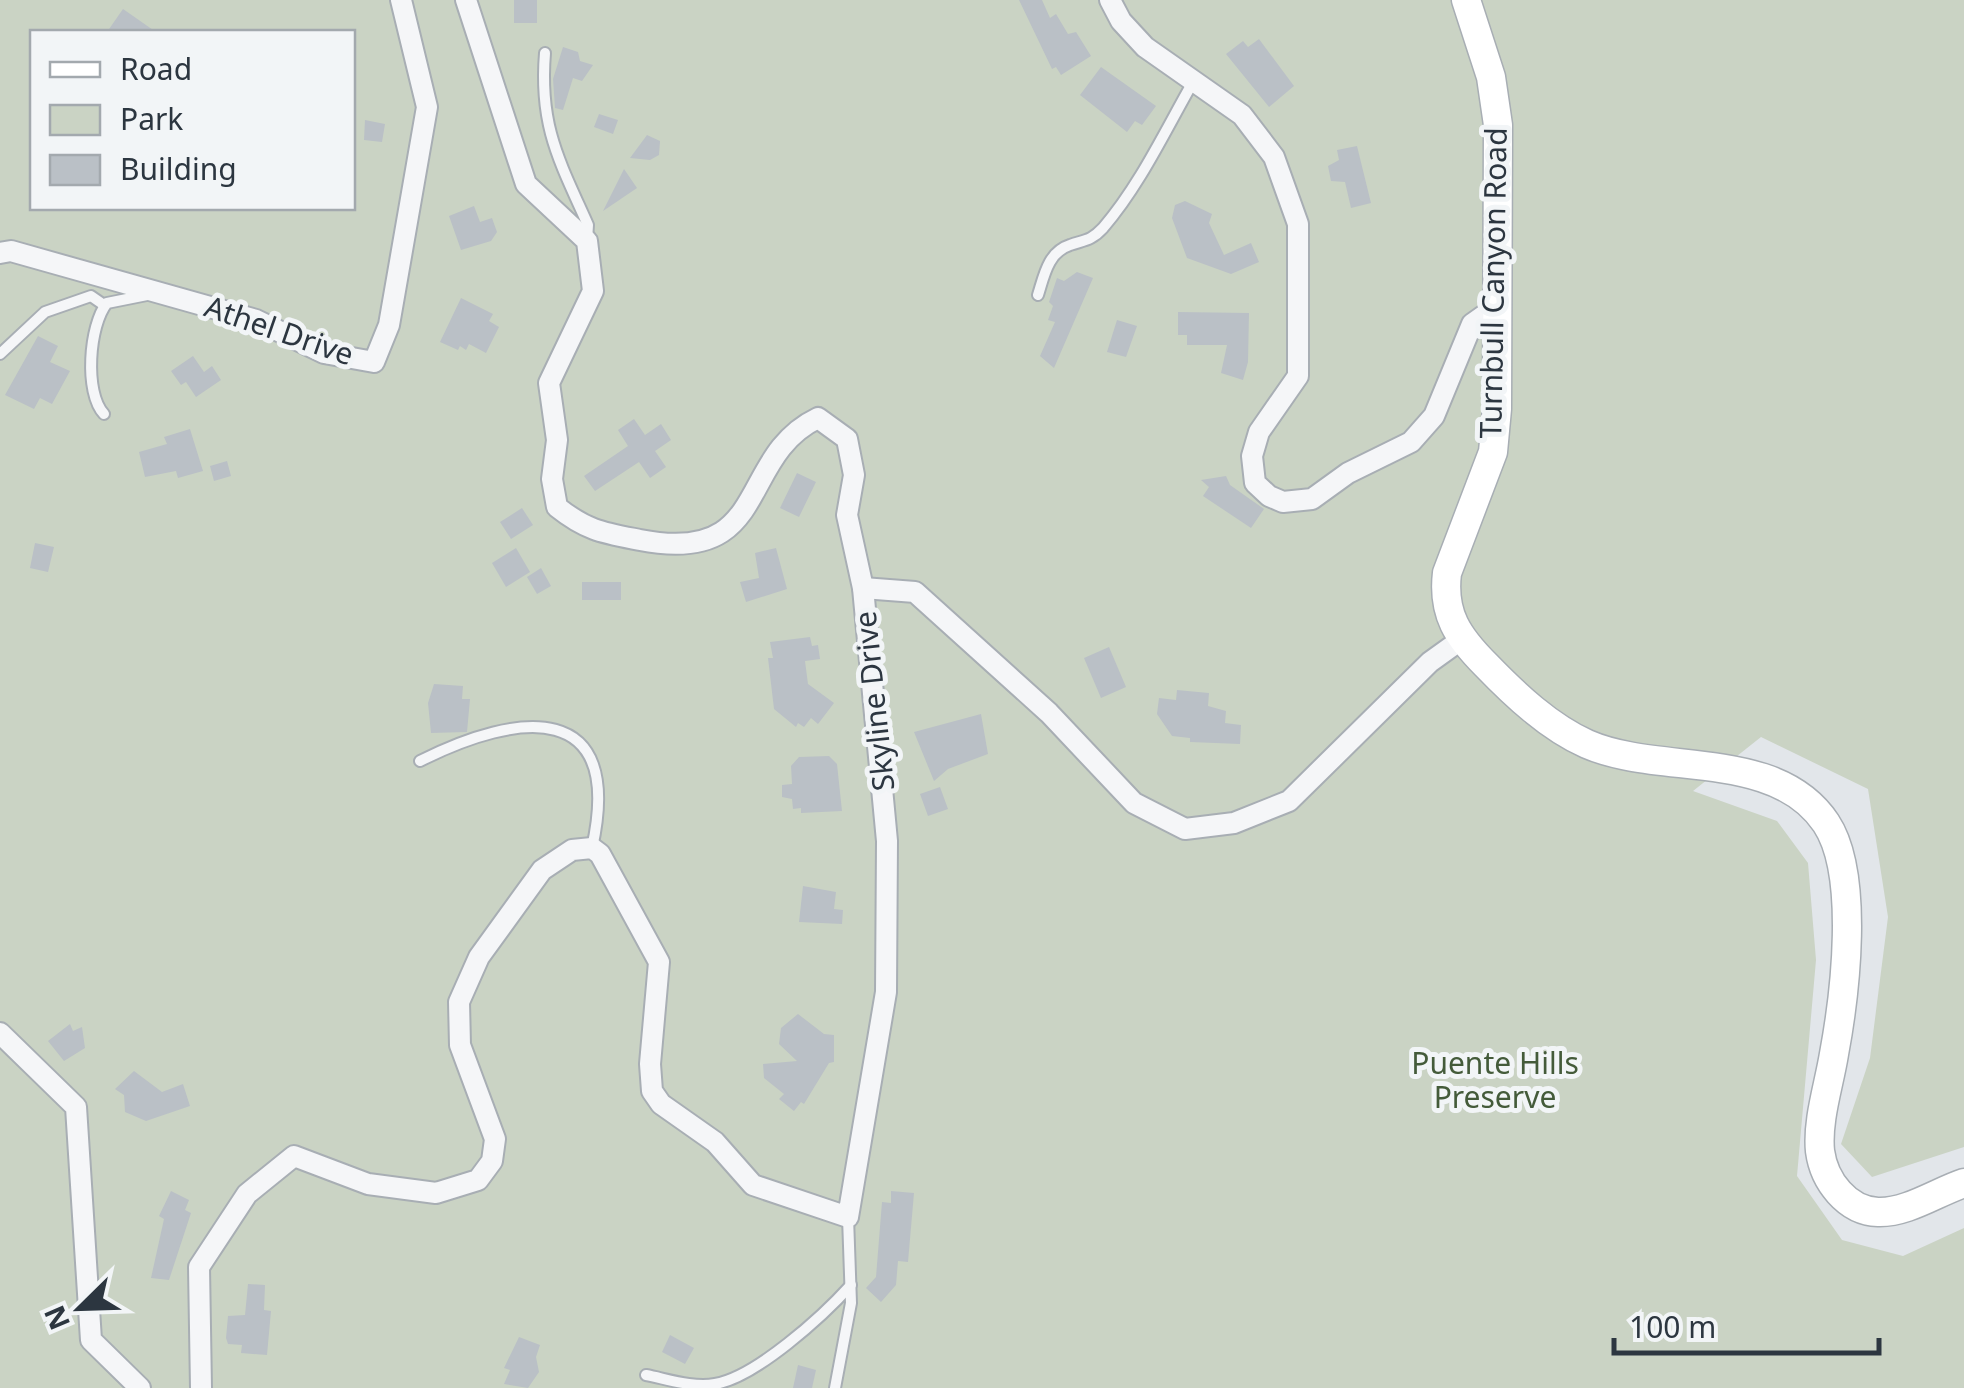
<svg xmlns="http://www.w3.org/2000/svg" width="1964" height="1388" font-family="'Noto Sans',sans-serif">
	<style>
		.green { fill: #cad3c4; fill-rule: evenodd }
		.building { fill: #bac0c6 }
		.lines { fill: none; stroke-linecap: round; stroke-linejoin: round }
		.lane-casing { stroke: #a8aeb4; stroke-width: 14 }
		.street-casing { stroke: #a8aeb4; stroke-width: 24 }
		.secondary-casing { stroke: #a8aeb4; stroke-width: 31 }
		.lane { stroke: #f5f6f8; stroke-width: 10 }
		.street { stroke: #f5f6f8; stroke-width: 20 }
		.secondary { stroke: #fff; stroke-width: 28 }
		.labels { text-anchor: middle; stroke-width: 10; stroke-linejoin: round; paint-order: stroke }
		.street-label { font-size: 30px; fill: #2c3640; stroke: #f2f5f7 }
		.park-label { font-size: 30px; fill: #445b3a; stroke: #f2f5f7 }
	</style>
	<rect width="100%" height="100%" fill="#e2e6ea"/>
	<path class="green" d="M 0,0 L 1964,0 L 1964,1147 L 1872,1177 L 1841,1144 L 1870,1058 L 1888,917 L 1868,789 L 1761,737 L 1693,791 L 1777,821 L 1808,863 L 1816,960 L 1797,1176 L 1842,1240 L 1903,1256 L 1964,1228 L 1964,1388 L 0,1388 ZM 32,32 L 352,32 L 352,208 L 32,208 Z"/>
	<g class="building">
		<rect x="514" y="0" width="23" height="23"/>
		<polygon points="1019,0 1042,0 1050,18 1056,14 1068,34 1076,32 1091,56 1061,75 1056,67 1052,69"/>
		<polygon points="123,9 156,32 107,32"/>
		<polygon points="1259,39 1294,86 1269,107 1226,54 1243,41 1248,47"/>
		<polygon points="563,47 578,52 580,61 593,65 582,81 573,78 563,110 555,108 553,79"/>
		<polygon points="1101,67 1156,106 1142,125 1135,121 1127,132 1080,95"/>
		<polygon points="599,114 618,120 613,134 594,127"/>
		<polygon points="365,120 385,124 382,142 364,140"/>
		<polygon points="647,135 660,141 659,155 650,160 630,158"/>
		<polygon points="1357,146 1371,203 1351,208 1345,182 1331,181 1328,166 1339,160 1337,150"/>
		<polygon points="624,169 637,188 603,211"/>
		<polygon points="1185,201 1212,214 1209,223 1224,255 1251,243 1259,262 1231,274 1187,258 1172,218 1175,205"/>
		<polygon points="474,206 480,222 492,218 497,232 491,241 461,250 449,216"/>
		<polygon points="1077,272 1093,278 1054,368 1040,356 1055,322 1048,320 1053,306 1049,302 1057,278 1064,281"/>
		<polygon points="461,298 493,314 489,321 499,327 486,353 469,344 466,350 460,346 458,350 440,342"/>
		<polygon points="1178,312 1249,313 1248,362 1243,380 1221,373 1227,345 1187,345 1187,335 1178,335"/>
		<polygon points="1117,320 1137,326 1126,357 1107,352"/>
		<polygon points="38,336 58,346 50,362 70,371 52,404 40,398 34,409 5,395"/>
		<polygon points="193,356 204,372 212,366 221,380 196,397 186,382 181,385 171,371"/>
		<polygon points="634,419 645,435 661,424 671,440 655,451 666,467 650,478 639,462 595,491 584,476 628,446 618,430"/>
		<polygon points="190,429 203,471 178,478 176,471 145,477 139,452 167,444 164,437"/>
		<polygon points="227,461 231,476 214,481 210,466"/>
		<polygon points="797,473 816,482 799,517 780,508"/>
		<polygon points="1226,476 1230,485 1264,509 1251,528 1203,496 1209,487 1201,480"/>
		<polygon points="522,508 533,525 511,539 500,522"/>
		<polygon points="35,543 54,547 48,572 30,568"/>
		<polygon points="516,548 530,572 506,587 492,563"/>
		<polygon points="776,548 787,589 746,602 740,582 759,578 755,553"/>
		<polygon points="541,568 551,586 537,594 527,577"/>
		<rect x="582" y="582" width="39" height="18"/>
		<polygon points="810,637 812,646 818,645 820,659 805,661 808,684 834,703 818,724 811,718 804,727 798,723 796,727 774,709 768,658 773,658 770,642"/>
		<polygon points="1109,647 1126,687 1101,698 1084,658"/>
		<polygon points="434,684 463,686 462,699 470,699 467,732 431,733 428,703"/>
		<polygon points="1177,690 1209,693 1208,706 1226,711 1225,723 1241,725 1240,744 1190,742 1190,738 1172,736 1157,714 1159,698 1176,700"/>
		<polygon points="981,714 988,754 948,769 934,781 914,732"/>
		<polygon points="829,756 837,764 842,811 801,813 801,808 793,809 792,799 782,797 782,785 792,784 791,766 799,757"/>
		<polygon points="940,787 948,809 928,816 920,794"/>
		<polygon points="803,886 836,892 834,909 843,910 842,924 799,922"/>
		<polygon points="798,1014 824,1034 834,1035 834,1062 829,1063 804,1104 801,1102 794,1111 779,1099 784,1094 764,1078 763,1064 797,1061 779,1044 781,1028"/>
		<polygon points="70,1024 73,1031 82,1027 85,1048 64,1061 48,1041"/>
		<polygon points="134,1071 162,1092 183,1084 190,1106 146,1121 125,1112 124,1095 115,1089"/>
		<polygon points="171,1191 189,1200 185,1210 191,1213 169,1280 151,1278 164,1219 159,1216"/>
		<polygon points="891,1191 914,1193 908,1262 898,1261 896,1285 881,1302 866,1288 876,1277 882,1202 891,1203"/>
		<polygon points="248,1284 265,1285 264,1310 271,1311 267,1355 241,1353 242,1345 228,1344 226,1338 228,1316 245,1315"/>
		<polygon points="670,1335 694,1348 685,1364 662,1352"/>
		<polygon points="519,1337 540,1345 536,1357 539,1372 528,1388 504,1384 510,1370 504,1368"/>
		<polygon points="798,1365 816,1370 812,1388 793,1388"/>
	</g>
	<g class="lines">
		<defs>
			<g id="lane">
				<path d="M 545,53 C 539,126 559,160 588,225 L 587,240"/>
				<path d="M 1038,295 C 1044,276 1048,252 1070,245 C 1084,240 1091,241 1103,228 C 1140,185 1165,131 1193,82"/>
				<polyline points="0,354 45,312 91,296 104,305"/>
				<path d="M 104,414 C 84,393 89,325 107,303 L 152,294"/>
				<path d="M 420,761 C 519,711 625,699 592,848"/>
				<path d="M 646,1375 C 667,1379 693,1388 715,1384 C 756,1377 823,1316 851,1285"/>
				<polyline points="835,1388 851,1303 848,1217"/>
			</g>
			<g id="street">
				<polyline points="1110,0 1121,21 1145,47 1242,115 1274,157 1298,224 1298,376 1259,432 1252,456 1255,483 1269,496 1283,502 1312,499 1348,473 1411,442 1434,416 1472,324 1496,307"/>
				<polyline points="0,253 11,251 256,320 324,353 374,362 389,325 427,107 401,0"/>
				<polyline points="863,588 915,592 1049,713 1134,803 1185,829 1234,823 1289,801 1430,662 1462,639"/>
				<polyline points="0,1033 76,1107 91,1340 140,1388"/>
				<path d="M 201,1388 L 199,1267 L 247,1194 L 294,1156 L 368,1184 L 436,1193 L 478,1180 L 492,1161 L 495,1139 L 460,1045 L 459,1002 L 479,957 L 542,870 L 572,850 L 592,848 L 600,854 L 659,962 L 650,1064 L 652,1091 L 661,1104 L 715,1142 L 753,1185 L 848,1217 L 886,992 L 887,841 L 863,588 L 847,515 L 854,475 L 847,439 L 818,418 C 736,457 772,566 640,540 C 604,533 587,531 557,507 L 552,479 L 557,440 L 549,383 L 593,291 L 587,241 L 526,184 L 466,0"/>
			</g>
			<path id="secondary" d="M 1466,0 L 1491,77 L 1498,125 L 1497,409 L 1493,452 L 1447,573 C 1442,614 1458,637 1486,665 C 1515,695 1549,727 1587,744 C 1660,776 1776,748 1826,823 C 1860,874 1845,995 1834,1054 C 1829,1085 1817,1120 1820,1151 C 1824,1181 1847,1211 1878,1212 C 1907,1213 1937,1192 1964,1183"/>
		</defs>
		<use href="#lane" class="lane-casing"/>
		<use href="#street" class="street-casing"/>
		<use href="#secondary" class="secondary-casing"/>
		<use href="#lane" class="lane"/>
		<use href="#street" class="street"/>
		<use href="#secondary" class="secondary"/>
	</g>
	<g class="labels">
		<g class="street-label">
			<text transform="translate(1494 283) rotate(-89)" y="10">Turnbull Canyon Road</text>
			<text transform="translate(279 331) rotate(19)" y="10">Athel Drive</text>
			<text transform="translate(875 701) rotate(-96)" y="10">Skyline Drive</text>
		</g>
		<g class="park-label">
			<text x="1495" y="1074">Puente Hills<tspan x="1495" dy="34">Preserve</tspan></text>
		</g>
	</g>
	<rect x="30" y="30" width="325" height="180" fill="#f2f5f7" stroke="#a3a9ae" stroke-width="2.5"/>
	<rect x="50" y="62" width="50" height="15" fill="#ffffff" stroke="#a3a9ae" stroke-width="2.5"/>
	<text x="120" y="80" font-size="30" fill="#2c3640">Road</text>
	<rect x="50" y="105" width="50" height="30" fill="#cad3c4" stroke="#a3a9ae" stroke-width="2.5"/>
	<text x="120" y="130" font-size="30" fill="#2c3640">Park</text>
	<rect x="50" y="155" width="50" height="30" fill="#bac0c6" stroke="#a3a9ae" stroke-width="2.5"/>
	<text x="120" y="180" font-size="30" fill="#2c3640">Building</text>
	<g transform="translate(80 1308) rotate(247)" stroke="#f2f5f7" stroke-width="8" paint-order="stroke">
	<path d="M0-8L18 38L0 25L-18 38Z" fill="#2c3640"/>
	<text y="-15" font-size="28" font-weight="bold" text-anchor="middle" fill="#2c3640">N</text>
	</g>
	<path d="M1614 1338v15h265v-15" fill="none" stroke="#2c3640" stroke-width="5"/>
	<text x="1629" y="1338" font-size="30" fill="#2c3640" stroke="#f2f5f7" stroke-width="8" paint-order="stroke">100 m</text>
</svg>
